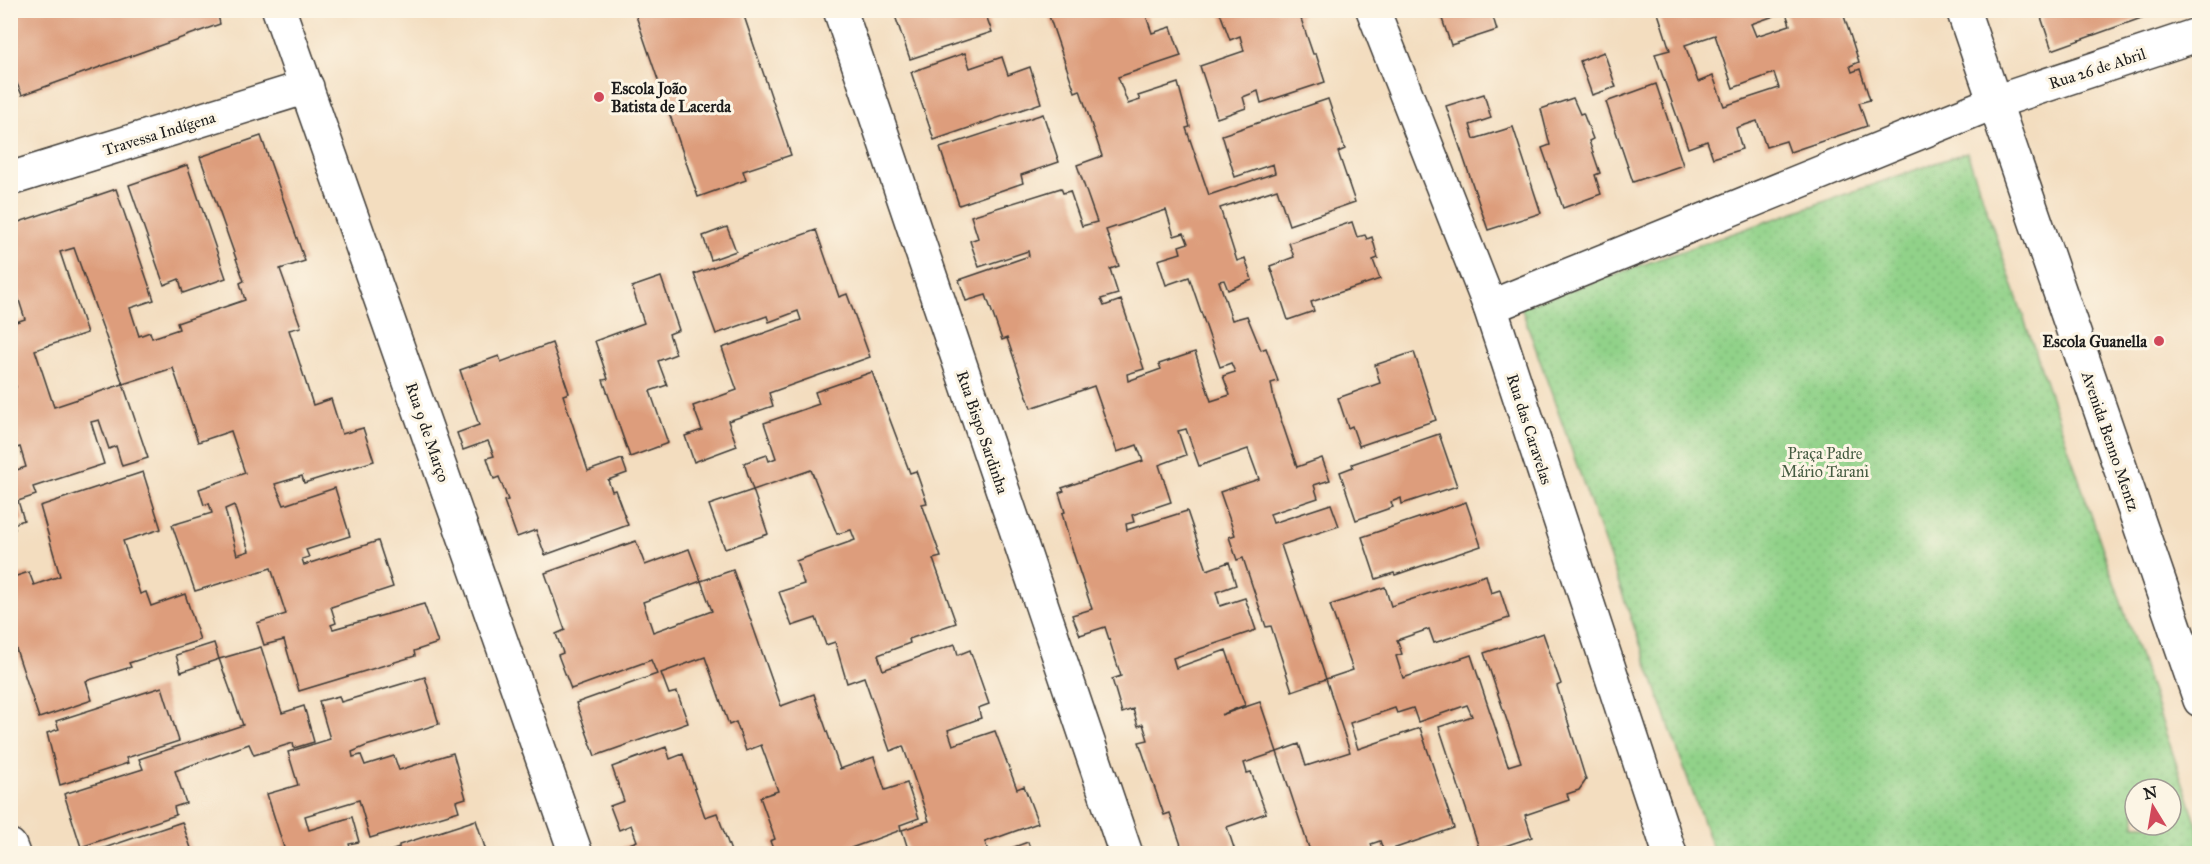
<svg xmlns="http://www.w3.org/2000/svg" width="2210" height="864" font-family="'IM FELL Great Primer',serif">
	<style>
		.park { fill: url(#park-dots); stroke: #567752; stroke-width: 1.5; fill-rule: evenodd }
		.building { fill: #dd9d7c; fill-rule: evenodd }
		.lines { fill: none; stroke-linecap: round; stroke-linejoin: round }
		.minor-casing { stroke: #3c3934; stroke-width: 36 }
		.minor { stroke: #fff; stroke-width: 33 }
		.poi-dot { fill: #d1495b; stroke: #fcf5e5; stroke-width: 2 }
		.labels { text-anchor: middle; stroke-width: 6; stroke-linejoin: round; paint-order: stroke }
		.street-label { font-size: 16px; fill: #1c1c1c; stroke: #fcf5e5 }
		.poi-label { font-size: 16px; font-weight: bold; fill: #1c1c1c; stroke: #fcf5e5; text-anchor: start }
		.park-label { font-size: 16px; fill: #455c42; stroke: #fcf5e5 }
	</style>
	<defs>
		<pattern id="park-dots" width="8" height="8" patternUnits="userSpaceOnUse" patternTransform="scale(1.5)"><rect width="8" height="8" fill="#91d289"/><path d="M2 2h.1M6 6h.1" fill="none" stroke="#7cb476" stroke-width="1.8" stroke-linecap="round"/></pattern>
	</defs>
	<rect width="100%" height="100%" fill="#fcf5e5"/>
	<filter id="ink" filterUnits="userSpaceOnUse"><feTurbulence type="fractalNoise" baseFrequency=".0167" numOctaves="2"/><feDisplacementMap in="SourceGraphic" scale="12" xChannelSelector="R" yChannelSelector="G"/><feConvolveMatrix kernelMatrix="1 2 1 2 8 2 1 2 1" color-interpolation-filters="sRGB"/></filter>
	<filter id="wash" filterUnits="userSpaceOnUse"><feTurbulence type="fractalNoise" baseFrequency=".008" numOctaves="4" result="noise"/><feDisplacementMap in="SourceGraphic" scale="24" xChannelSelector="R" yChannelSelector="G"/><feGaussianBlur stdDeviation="1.35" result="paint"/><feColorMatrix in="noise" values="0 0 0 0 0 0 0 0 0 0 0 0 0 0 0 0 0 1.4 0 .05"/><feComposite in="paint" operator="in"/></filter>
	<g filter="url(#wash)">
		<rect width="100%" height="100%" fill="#f3ddbf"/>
		<path class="park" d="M 1967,152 L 2199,830 L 2199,853 L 1714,853 L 1521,307 ZM 2135,789 L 2171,789 L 2171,825 L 2135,825 Z"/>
		<g id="blocks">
			<g class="building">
				<polygon points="10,10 217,10 220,24 22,95 10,68"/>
				<polygon points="634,10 742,10 791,155 743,171 746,180 698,197"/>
				<polygon points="893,10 999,10 1000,13 987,18 992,32 910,59"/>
				<path d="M 1047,10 L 1144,10 L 1152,33 L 1171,27 L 1181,56 L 1118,77 L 1128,104 L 1140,100 L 1138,96 L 1178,83 L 1190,127 L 1186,128 L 1209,195 L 1275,173 L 1273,164 L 1235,177 L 1222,135 L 1328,99 L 1345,149 L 1338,152 L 1355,202 L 1289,225 L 1277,189 L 1220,208 L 1237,261 L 1245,258 L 1252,280 L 1228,290 L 1224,280 L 1219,281 L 1232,320 L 1247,316 L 1261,350 L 1266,348 L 1278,381 L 1271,383 L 1274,399 L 1297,467 L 1322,458 L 1330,480 L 1314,485 L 1318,498 L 1270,514 L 1273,523 L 1331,504 L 1339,526 L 1281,545 L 1326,679 L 1292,691 L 1271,626 L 1266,627 L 1243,558 L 1237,560 L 1229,537 L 1235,535 L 1220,492 L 1259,479 L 1248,449 L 1199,466 L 1186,429 L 1178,431 L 1186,455 L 1159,465 L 1171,502 L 1132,515 L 1134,522 L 1126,524 L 1127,530 L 1187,511 L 1207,570 L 1229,562 L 1236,585 L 1216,592 L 1220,606 L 1245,598 L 1256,630 L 1173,658 L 1176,668 L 1226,650 L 1245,705 L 1221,715 L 1260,702 L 1277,752 L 1299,744 L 1306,766 L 1350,752 L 1326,679 L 1353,670 L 1330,605 L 1385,587 L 1391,606 L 1486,575 L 1491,593 L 1500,590 L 1509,618 L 1434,643 L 1429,629 L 1397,640 L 1402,654 L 1396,656 L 1403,678 L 1471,655 L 1508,766 L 1521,762 L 1484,653 L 1543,633 L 1561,684 L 1557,686 L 1586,780 L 1579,790 L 1567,794 L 1569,800 L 1525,815 L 1532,837 L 1481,854 L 1439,727 L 1472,716 L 1467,705 L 1418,722 L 1413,708 L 1397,713 L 1395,708 L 1350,723 L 1358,749 L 1420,728 L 1454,828 L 1384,852 L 1380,841 L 1371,844 L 1374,854 L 1311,854 L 1277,752 L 1244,763 L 1247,773 L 1251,772 L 1266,813 L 1227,827 L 1236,854 L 1184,854 L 1170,813 L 1164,815 L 1139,742 L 1148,740 L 1143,724 L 1138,726 L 1133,709 L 1122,713 L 1112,679 L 1121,676 L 1105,627 L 1080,635 L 1072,615 L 1092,609 L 1070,543 L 1062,513 L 1065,512 L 1059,493 L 1064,491 L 1062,488 L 1143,461 L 1137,445 L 1117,452 L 1094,386 L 1031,408 L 1007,338 L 1002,340 L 986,295 L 966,301 L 959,280 L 1029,256 L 1028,251 L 979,267 L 970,241 L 978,238 L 971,216 L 1061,188 L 1063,193 L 1070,191 L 1082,226 L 1097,222 L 1077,165 L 1102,156 L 1080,90 L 1075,92 ZM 1166,210 L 1174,236 L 1184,233 L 1188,243 L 1179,246 L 1181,253 L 1158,260 L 1166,285 L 1189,277 L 1220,367 L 1231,363 L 1235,372 L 1223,376 L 1230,395 L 1211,401 L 1195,352 L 1159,364 L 1161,369 L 1128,381 L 1127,374 L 1144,369 L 1121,300 L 1104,306 L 1101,299 L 1118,294 L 1110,269 L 1119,266 L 1106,230 Z"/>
				<polygon points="1219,10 1301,10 1302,15 1300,16 1313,54 1316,54 1325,82 1261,103 1258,91 1243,97 1246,108 1217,118 1200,66 1244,51 1240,36 1230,40"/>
				<polygon points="1439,10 1500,10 1492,14 1497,30 1451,45"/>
				<path d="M 1657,10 L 1772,10 L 1774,16 L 1751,24 L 1756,36 L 1790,25 L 1785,10 L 1842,10 L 1859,62 L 1850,66 L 1852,72 L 1860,69 L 1870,100 L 1859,103 L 1867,126 L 1790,152 L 1786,141 L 1766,147 L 1757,121 L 1736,128 L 1742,149 L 1713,158 L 1707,141 L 1688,148 L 1655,54 L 1670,50 ZM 1715,35 L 1733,88 L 1774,73 L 1779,88 L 1724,106 L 1713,76 L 1698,82 L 1685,45 Z"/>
				<polygon points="2042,10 2161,10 2161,11 2052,50 2041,17 2045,17"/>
				<polygon points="1604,52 1616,87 1592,95 1580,61"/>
				<polygon points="965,53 970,68 1002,57 1008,75 1030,67 1041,103 934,140 911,72"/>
				<polygon points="1656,84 1683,165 1633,182 1606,102"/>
				<polygon points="1484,94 1491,118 1470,125 1474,139 1513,127 1541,213 1488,230 1446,106"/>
				<polygon points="1573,98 1580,114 1583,113 1593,139 1589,141 1600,173 1595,175 1601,194 1563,208 1542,148 1550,145 1541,109"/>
				<polygon points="1043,114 1059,162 1021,175 1023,183 959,205 940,148"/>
				<path d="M 261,136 L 305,261 L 280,269 L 301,327 L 289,330 L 313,405 L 331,399 L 342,434 L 363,428 L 374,461 L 304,483 L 302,476 L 275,484 L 284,505 L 335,488 L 350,536 L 306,550 L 309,557 L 302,559 L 304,565 L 378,541 L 393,587 L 331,607 L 336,623 L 331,625 L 333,629 L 424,604 L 438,643 L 414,651 L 415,656 L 299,691 L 284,640 L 264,645 L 257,623 L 286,614 L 271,568 L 195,591 L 172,525 L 212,513 L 209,503 L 204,505 L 199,489 L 245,473 L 231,431 L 198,442 L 173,368 L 123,384 L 74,248 L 60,252 L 87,333 L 35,350 L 54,407 L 123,384 L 148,458 L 122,466 L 116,446 L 109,449 L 99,420 L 91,422 L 104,464 L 33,487 L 36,495 L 18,501 L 24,520 L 13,524 L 15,529 L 10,530 L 10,472 L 26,467 L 20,447 L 10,450 L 10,389 L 16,387 L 10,370 L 10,324 L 25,319 L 16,291 L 10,293 L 10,225 L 116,189 L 154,300 L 130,308 L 139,336 L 150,332 L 152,338 L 179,329 L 177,323 L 245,300 L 240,283 L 244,281 L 200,157 ZM 234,505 L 249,551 L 237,555 L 225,509 Z"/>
				<polygon points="187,165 226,278 183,293 179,279 164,285 129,185"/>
				<polygon points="1352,222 1357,237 1365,235 1367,239 1372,237 1378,258 1373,260 1380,279 1311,302 1314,311 1288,320 1270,266 1294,257 1289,243"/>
				<polygon points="727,227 736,251 711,260 703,236"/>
				<polygon points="816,230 839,297 847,294 870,357 769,393 773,406 728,421 737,446 694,462 685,436 702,430 693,406 737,390 722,348 801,320 798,311 769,322 767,316 716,334 694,274"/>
				<polygon points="661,277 679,330 669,334 676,354 658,361 667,385 650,391 668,443 630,457 603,380 608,379 595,341 644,323 632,287"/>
				<polygon points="552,343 569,393 563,395 588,471 622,459 627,473 608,480 612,491 615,490 628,525 545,555 536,530 517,537 504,501 508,500 499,477 494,479 487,458 494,456 488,441 463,450 457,433 479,425 460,370 499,356 501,362"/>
				<polygon points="1414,352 1436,420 1359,446 1352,426 1348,428 1338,398 1380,383 1375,365"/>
				<polygon points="872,372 910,473 916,471 927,503 922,504 941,557 933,559 956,623 909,639 910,643 878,655 883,670 955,644 958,655 970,650 989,704 978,708 981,718 948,730 953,745 995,731 1017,789 1024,786 1038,823 985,842 989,854 897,854 908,849 902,830 929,821 903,746 890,751 864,677 847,683 835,642 826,645 816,618 792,626 779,592 804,584 796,561 855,540 851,530 837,534 811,470 753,490 744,463 767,455 769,461 776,458 764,423 819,404 815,392"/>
				<polygon points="1439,434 1457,486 1402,504 1401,498 1391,502 1393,507 1356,520 1340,472 1353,467 1352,464"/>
				<polygon points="143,472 161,529 123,541 140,594 146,592 151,606 185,594 200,640 129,663 131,667 86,681 92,700 39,718 10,631 10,578 29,572 34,585 60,576 40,506"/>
				<polygon points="753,490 768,534 725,549 709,505"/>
				<polygon points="1466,502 1481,546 1395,575 1394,573 1376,579 1362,537"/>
				<path d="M 636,541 L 645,565 L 689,549 L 701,581 L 733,570 L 781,706 L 814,694 L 840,769 L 874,757 L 885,790 L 907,783 L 919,818 L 900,825 L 901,830 L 851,848 L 853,854 L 775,854 L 770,841 L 775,839 L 760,797 L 778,791 L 761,745 L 746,751 L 736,722 L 729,725 L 705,657 L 661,673 L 669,694 L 677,692 L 688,723 L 595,756 L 576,703 L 657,674 L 651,660 L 571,689 L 558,655 L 563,653 L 556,634 L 565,630 L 545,573 ZM 701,581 L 712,611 L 653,632 L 643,602 Z"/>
				<polygon points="214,643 219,659 261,647 282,713 304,706 314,742 294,748 293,743 254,755 249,744 175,771 186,803 174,807 176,815 81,847 64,794 143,769 139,759 243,725 219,659 181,672 176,655"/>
				<polygon points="425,677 439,724 366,746 352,752 353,757 361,755 365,765 394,756 399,770 453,753 466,798 456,801 459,811 370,838 359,800 305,816 309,830 352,817 359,842 349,844 352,854 286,854 267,794 298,785 288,752 330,739 319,701 339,696 341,702"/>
				<polygon points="162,687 179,741 126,758 128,763 60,785 47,733 59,729 56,721"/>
				<polygon points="666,747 670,759 683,754 705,817 717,813 732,854 625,854 622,847 637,841 631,825 619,830 610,806 624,801 612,767"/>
				<polygon points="476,820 487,854 382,854 399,848 399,845"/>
				<polygon points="182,822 193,854 89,854 89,853"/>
				<polygon points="1028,842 1032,854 997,854 997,853"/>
			</g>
		</g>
	</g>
	<g filter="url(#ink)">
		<use href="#blocks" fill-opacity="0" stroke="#3c3934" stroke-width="1.5"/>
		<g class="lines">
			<defs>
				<g id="minor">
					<polyline points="279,10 576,854"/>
					<polyline points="840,10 1126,854"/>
					<polyline points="1373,10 1490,307 1670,854"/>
					<polyline points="1963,10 2200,700"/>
					<polyline points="10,179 307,87"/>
					<polyline points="1490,307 1995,102 2200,34"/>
					<polyline points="10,846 13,854"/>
				</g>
			</defs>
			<use href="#minor" class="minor-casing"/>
			<use href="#minor" class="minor"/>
		</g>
	</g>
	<g class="poi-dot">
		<circle cx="599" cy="97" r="6"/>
		<circle cx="2159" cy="341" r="6"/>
	</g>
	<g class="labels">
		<g class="street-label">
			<text transform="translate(2097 68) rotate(-18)" y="6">Rua 26 de Abril</text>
			<text transform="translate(159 133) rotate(-17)" y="6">Travessa Indígena</text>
			<text transform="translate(1530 429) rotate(72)" y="6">Rua das Caravelas</text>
			<text transform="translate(428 432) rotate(71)" y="6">Rua 9 de Março</text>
			<text transform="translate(983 432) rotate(71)" y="6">Rua Bispo Sardinha</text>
			<text transform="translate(2111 441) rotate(71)" y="6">Avenida Benno Mentz</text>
		</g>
		<g class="poi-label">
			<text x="611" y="94">Escola João<tspan x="611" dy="18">Batista de Lacerda</tspan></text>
			<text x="2147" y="347" text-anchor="end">Escola Guanella</text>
		</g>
		<g class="park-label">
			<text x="1825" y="459">Praça Padre<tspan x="1825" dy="18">Mário Tarani</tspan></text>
		</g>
	</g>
	<rect width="2210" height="864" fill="none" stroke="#fcf5e5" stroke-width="36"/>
	<g transform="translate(2153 807) rotate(349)"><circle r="28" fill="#fcf5e5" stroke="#a29e95" stroke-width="1.5"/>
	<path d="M0-4.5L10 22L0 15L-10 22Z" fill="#d1495b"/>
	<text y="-9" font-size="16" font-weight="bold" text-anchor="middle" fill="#1c1c1c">N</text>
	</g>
</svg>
